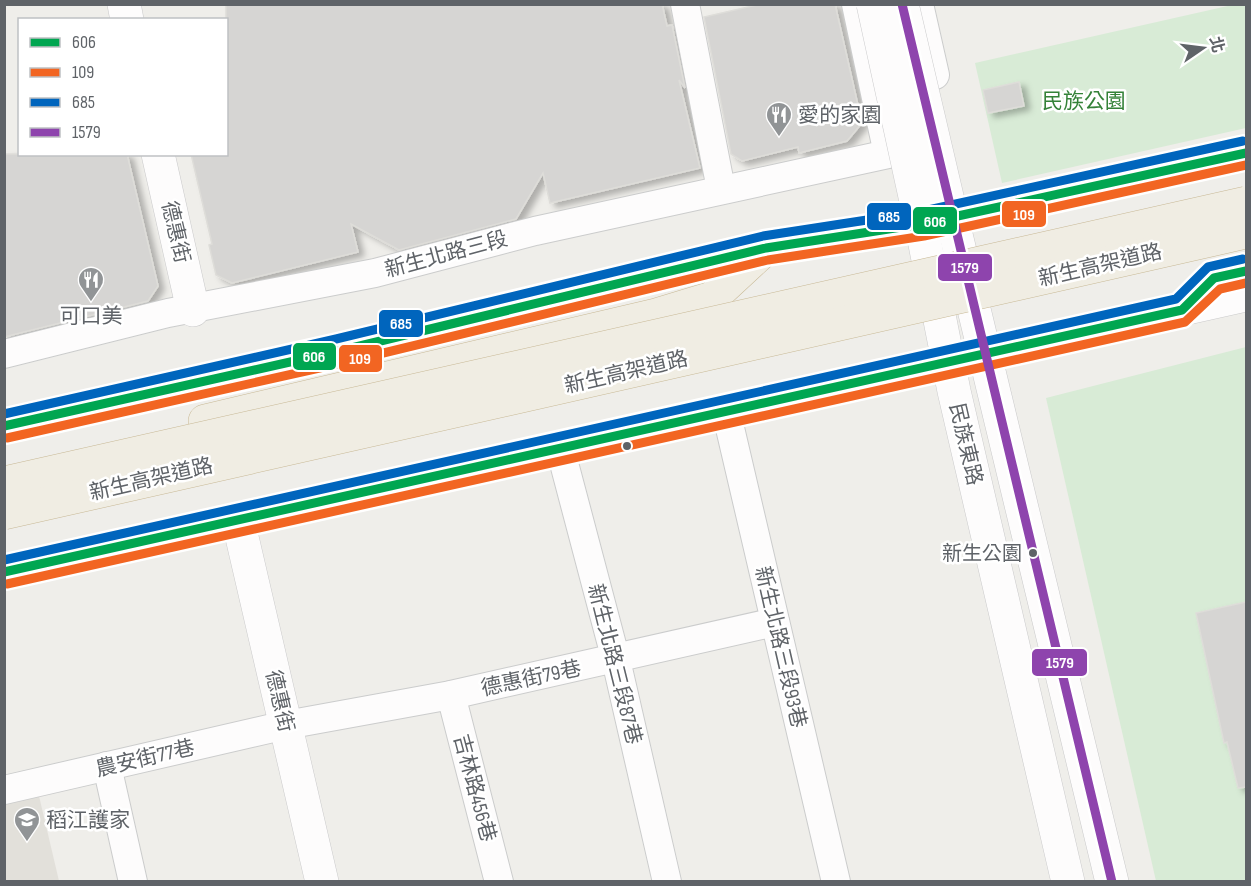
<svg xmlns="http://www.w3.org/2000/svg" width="1251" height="886" font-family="'Sofia Sans Condensed','Noto Sans TC',sans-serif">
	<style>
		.education { fill: #e2e0da }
		.green { fill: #d8ebd6 }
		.building { fill: #d6d5d3; stroke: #deddd9; stroke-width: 1.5; filter: url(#shadow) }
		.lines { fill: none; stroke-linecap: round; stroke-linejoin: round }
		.street-casing { stroke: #cbcccc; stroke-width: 30 }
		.secondary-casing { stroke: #cacacb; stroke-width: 34 }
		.highway-casing { stroke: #c8b996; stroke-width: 34 }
		.street { stroke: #fdfcfc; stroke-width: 28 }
		.secondary { stroke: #fdfcfc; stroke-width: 33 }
		.highway { stroke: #f0ede3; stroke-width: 33 }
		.secondary-bridge-casing { stroke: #cacacb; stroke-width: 34; stroke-linecap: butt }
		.highway-bridge-casing { stroke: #c8b996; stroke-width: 34; stroke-linecap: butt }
		.secondary-bridge { stroke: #fdfcfc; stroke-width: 33 }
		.highway-bridge { stroke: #f0ede3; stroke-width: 33 }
		.bus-1-casing { stroke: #fff; stroke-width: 14 }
		.bus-2-casing { stroke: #fff; stroke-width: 14 }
		.bus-3-casing { stroke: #fff; stroke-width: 14 }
		.bus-4-casing { stroke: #fff; stroke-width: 14 }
		.bus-1 { stroke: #00a651; stroke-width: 9 }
		.bus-2 { stroke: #f26522; stroke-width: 9 }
		.bus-3 { stroke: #0065bd; stroke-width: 9 }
		.bus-4 { stroke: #8e44ad; stroke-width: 9 }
		.bus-dot { fill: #5f6368; stroke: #fff; stroke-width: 2 }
		.labels { text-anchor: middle; stroke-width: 5; stroke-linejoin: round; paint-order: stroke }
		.bus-label { font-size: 20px; fill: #5f6368; stroke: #fff; text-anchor: end }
		.park-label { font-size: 21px; fill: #348238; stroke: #fff }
		.poi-label { font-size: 21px; fill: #5f6368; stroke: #fff; text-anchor: start }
		.street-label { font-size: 21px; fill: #5f6368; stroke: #fff }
		.line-badge { stroke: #fff; stroke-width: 2 }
		.badge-label { font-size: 16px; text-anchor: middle; font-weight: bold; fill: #fff }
	</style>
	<defs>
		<filter id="shadow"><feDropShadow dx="6" dy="4" stdDeviation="3" flood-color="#0004"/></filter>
	</defs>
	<rect width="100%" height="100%" fill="#efeeea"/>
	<polygon class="education" points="39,796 59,881 5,881 4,804"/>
	<g class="green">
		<polygon points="1232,5 1246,5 1246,128 1002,183 975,63"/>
		<polygon points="1246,347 1246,881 1156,881 1046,398"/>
	</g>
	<g class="building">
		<polygon points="226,4 662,4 667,26 672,25 685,88 679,80 700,168 550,203 543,173 516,219 399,250 351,224 358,252 232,283 216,275 209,245 212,244 191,154 226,154"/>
		<polygon points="761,4 835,4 862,123 847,141 799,153 798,147 742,161 731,154 704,17"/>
		<polygon points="1019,82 1024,106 988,113 983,90"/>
		<polygon points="4,154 127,154 158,286 148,301 4,337"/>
		<polygon points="1246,602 1246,787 1238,788 1227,742 1224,743 1196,613"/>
	</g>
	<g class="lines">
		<defs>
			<g id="street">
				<polyline points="685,4 721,189"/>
				<polyline points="919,4 935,75"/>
				<polyline points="4,354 168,313 375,273 535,231 888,154 856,4"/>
				<polyline points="726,411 836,882"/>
				<polyline points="560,448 616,660 667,882"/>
				<polyline points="451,695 499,882"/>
				<polyline points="107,766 133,882"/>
				<polyline points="4,790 286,725 451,695 775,622"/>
			</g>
			<g id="secondary">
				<polyline points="124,4 127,20"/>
				<polyline points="158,154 193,310"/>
				<polyline points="952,218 1112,882"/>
				<polyline points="921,224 954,391 1068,882"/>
				<polyline points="4,426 339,351 766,248 921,224 1246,153"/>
				<polyline points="238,520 322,882"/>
				<polyline points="4,572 1246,295"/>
			</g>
			<g id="highway">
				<polyline points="1182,310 1214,278 1246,271"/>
				<polyline points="205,421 656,315 712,298 766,248"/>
			</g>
		</defs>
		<use href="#street" class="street-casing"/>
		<use href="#secondary" class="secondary-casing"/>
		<use href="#highway" class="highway-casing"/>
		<use href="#street" class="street"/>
		<use href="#secondary" class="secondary"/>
		<use href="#highway" class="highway"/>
		<defs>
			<g id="secondary-bridge">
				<polyline points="873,4 921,224"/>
				<polyline points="902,4 952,218"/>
			</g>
			<g id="highway-bridge">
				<polyline points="4,483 1246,203"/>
				<polyline points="4,513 1246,232"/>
			</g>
		</defs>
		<use href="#secondary-bridge" class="secondary-bridge-casing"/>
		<use href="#highway-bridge" class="highway-bridge-casing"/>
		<use href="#secondary-bridge" class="secondary-bridge"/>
		<use href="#highway-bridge" class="highway-bridge"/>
		<defs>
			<g id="bus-1">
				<polyline points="4,426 339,351 766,248 921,224 1246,153"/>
				<polyline points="4,572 1182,310 1214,278 1246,271"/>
			</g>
			<g id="bus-2">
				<polyline points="7,438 342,363 768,260 924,236 1246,165"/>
				<polyline points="7,584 1185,322 1220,289 1246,283"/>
			</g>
			<g id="bus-3">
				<polyline points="4,414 336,339 763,236 919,212 1243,141"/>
				<polyline points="4,560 1176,299 1208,267 1243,259"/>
			</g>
			<polyline id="bus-4" points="902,4 1112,882"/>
		</defs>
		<use href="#bus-1" class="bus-1-casing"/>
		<use href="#bus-2" class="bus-2-casing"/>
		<use href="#bus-3" class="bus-3-casing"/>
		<use href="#bus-4" class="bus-4-casing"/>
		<use href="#bus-1" class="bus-1"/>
		<use href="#bus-2" class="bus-2"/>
		<use href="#bus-3" class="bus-3"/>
		<use href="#bus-4" class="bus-4"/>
	</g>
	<defs>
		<symbol id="restaurant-pin" viewBox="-11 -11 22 30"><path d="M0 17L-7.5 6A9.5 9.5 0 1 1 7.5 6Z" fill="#919496" stroke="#fff"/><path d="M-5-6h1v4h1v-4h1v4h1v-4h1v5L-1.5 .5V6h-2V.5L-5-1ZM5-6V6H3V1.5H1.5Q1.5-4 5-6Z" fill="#fff"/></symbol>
		<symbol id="university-pin" viewBox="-11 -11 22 30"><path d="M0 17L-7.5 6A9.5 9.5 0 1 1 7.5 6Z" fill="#919496" stroke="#fff"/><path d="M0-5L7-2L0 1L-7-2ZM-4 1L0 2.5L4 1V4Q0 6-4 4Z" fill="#fff"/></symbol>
	</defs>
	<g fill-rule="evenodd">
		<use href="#restaurant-pin" x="764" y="100" width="30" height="40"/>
		<use href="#restaurant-pin" x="76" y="265" width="30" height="40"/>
		<use href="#university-pin" x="12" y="805" width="30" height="40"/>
	</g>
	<g class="bus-dot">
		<circle cx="627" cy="446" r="5"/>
		<circle cx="1033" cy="553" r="5"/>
	</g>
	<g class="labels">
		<g class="bus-label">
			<text x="1022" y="560">新生公園</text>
		</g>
		<g class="park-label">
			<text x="1084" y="108">民族公園</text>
		</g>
		<g class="poi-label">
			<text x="798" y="122">愛的家園</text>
			<text x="91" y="323" text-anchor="middle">可口美</text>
			<text x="46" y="827">稻江護家</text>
		</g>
		<g class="street-label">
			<text transform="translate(176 232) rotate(77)" y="7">德惠街</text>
			<text transform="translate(446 254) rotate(-15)" y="7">新生北路三段</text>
			<text transform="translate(1100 265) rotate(-13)" y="7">新生高架道路</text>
			<text transform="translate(626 372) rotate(-13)" y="7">新生高架道路</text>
			<text transform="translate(966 444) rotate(77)" y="7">民族東路</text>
			<text transform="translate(151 479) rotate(-13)" y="7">新生高架道路</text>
			<text transform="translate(781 647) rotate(77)" y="7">新生北路三段93巷</text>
			<text transform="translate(615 664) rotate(76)" y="7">新生北路三段87巷</text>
			<text transform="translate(531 678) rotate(-12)" y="7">德惠街79巷</text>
			<text transform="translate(280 701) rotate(77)" y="7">德惠街</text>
			<text transform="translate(145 758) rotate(-13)" y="7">農安街77巷</text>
			<text transform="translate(475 788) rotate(75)" y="7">吉林路456巷</text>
		</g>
	</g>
	<g class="line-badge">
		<rect x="1001" y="200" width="46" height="28" rx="6" fill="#f26522"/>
		<rect x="866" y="202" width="46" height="29" rx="6" fill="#0065bd"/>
		<rect x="912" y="206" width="46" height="29" rx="6" fill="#00a651"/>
		<rect x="937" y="253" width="56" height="29" rx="6" fill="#8e44ad"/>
		<rect x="378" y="309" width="46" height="29" rx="6" fill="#0065bd"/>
		<rect x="292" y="342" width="45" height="29" rx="6" fill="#00a651"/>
		<rect x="338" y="344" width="45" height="29" rx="6" fill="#f26522"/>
		<rect x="1031" y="648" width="57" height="29" rx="6" fill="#8e44ad"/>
	</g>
	<g class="badge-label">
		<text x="1024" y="220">109</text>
		<text x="889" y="222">685</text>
		<text x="935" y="227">606</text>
		<text x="965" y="273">1579</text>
		<text x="401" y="329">685</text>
		<text x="314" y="362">606</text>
		<text x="360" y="364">109</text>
		<text x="1060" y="668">1579</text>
	</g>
	<rect width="1251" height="886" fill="none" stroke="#5f6368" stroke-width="12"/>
	<rect x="18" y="18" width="210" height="138" fill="#ffffff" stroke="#bfc1c3" stroke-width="1.5"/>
	<rect x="30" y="38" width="30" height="9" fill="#00a651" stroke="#bfc1c3" stroke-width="1.5"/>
	<text x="72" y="48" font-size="18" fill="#5f6368">606</text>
	<rect x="30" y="68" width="30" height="9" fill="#f26522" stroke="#bfc1c3" stroke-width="1.5"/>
	<text x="72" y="78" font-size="18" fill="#5f6368">109</text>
	<rect x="30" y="98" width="30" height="9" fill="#0065bd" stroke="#bfc1c3" stroke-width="1.5"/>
	<text x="72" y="108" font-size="18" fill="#5f6368">685</text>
	<rect x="30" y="128" width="30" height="9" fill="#8e44ad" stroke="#bfc1c3" stroke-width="1.5"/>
	<text x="72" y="138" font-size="18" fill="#5f6368">1579</text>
	<g transform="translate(1203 48) rotate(76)" stroke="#ffffff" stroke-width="4.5" paint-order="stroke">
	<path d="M0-4.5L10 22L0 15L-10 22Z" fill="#5f6368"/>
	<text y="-9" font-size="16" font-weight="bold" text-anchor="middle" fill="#5f6368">北</text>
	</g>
</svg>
